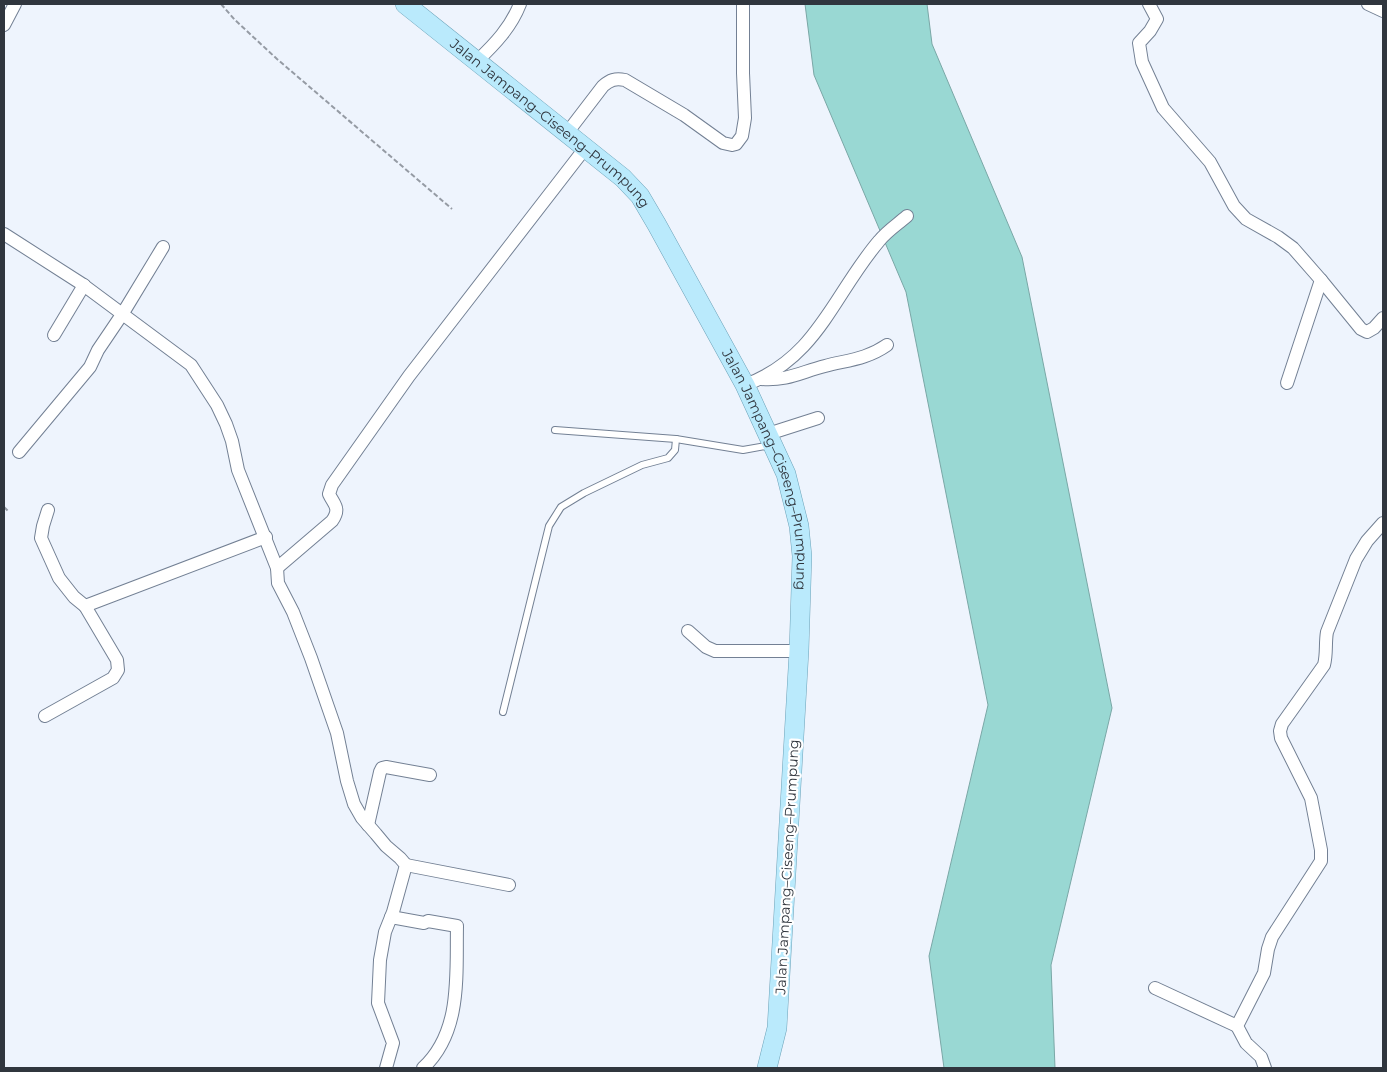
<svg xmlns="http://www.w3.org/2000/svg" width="1387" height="1072" font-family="Montserrat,sans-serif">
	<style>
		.water { fill: #99d8d3; stroke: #7aa7a6 }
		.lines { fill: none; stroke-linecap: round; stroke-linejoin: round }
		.service-casing { stroke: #738094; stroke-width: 8 }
		.minor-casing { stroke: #738094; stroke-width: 14 }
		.primary-casing { stroke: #6ca2b8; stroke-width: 20 }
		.path { stroke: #959ba4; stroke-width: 2; stroke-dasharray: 5 2.5; stroke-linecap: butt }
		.service { stroke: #fff; stroke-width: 6 }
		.minor { stroke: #fff; stroke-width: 12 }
		.primary { stroke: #baeafc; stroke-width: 19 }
		.labels { text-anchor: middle; stroke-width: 4.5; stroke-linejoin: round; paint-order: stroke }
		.street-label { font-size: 14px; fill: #30363e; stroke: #fff }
	</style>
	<rect width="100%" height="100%" fill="#eef4fd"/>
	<polygon class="water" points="805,4 927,4 932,44 1022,257 1112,708 1051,965 1055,1068 944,1068 929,956 988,705 906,292 814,75"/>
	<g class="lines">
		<defs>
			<g id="service">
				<polyline points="555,430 676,439 743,450 771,445"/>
				<polyline points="503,712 549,526 561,507 584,493 642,465 668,458 675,450 676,439"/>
			</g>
			<g id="minor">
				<polyline points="1149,4 1157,19 1150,31 1139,43 1142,62 1163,108 1210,162 1234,206 1246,219 1278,237 1293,248 1321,280 1361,329 1367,332 1374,328 1383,318"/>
				<polyline points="1368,4 1383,11"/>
				<polyline points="4,25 15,4"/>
				<path d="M 477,61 C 495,44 511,27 520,4"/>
				<path d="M 567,133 L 603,86 C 610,80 615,78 625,80 L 684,115 L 723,143 L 732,145 L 736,144 L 742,136 L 745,118 L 743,73 L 743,4"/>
				<polyline points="4,234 82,284 191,365 217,405 226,424 232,441 238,470 277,568 278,583 293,612 311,658 337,733 347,781 354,804 362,818 376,834 386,846 400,858 406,865 393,912 385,932 380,960 378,1003 393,1043 386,1068"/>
				<polyline points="54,335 84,285"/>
				<path d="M 761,379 C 788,381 801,372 825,366 C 848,360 867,359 887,345"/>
				<polyline points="1287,383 1321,280"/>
				<path d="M 745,385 C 818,358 833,295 879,241 C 887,231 898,224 907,216"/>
				<polyline points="768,434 818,418"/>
				<polyline points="19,452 90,367 98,350 123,313 163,247"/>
				<polyline points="48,510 43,526 41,538 59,578 74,597 85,606"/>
				<path d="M 277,568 L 332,521 C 341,508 334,505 329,494 L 332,485 L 409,376 L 586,147"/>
				<polyline points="688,631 706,647 715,651 799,651"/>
				<polyline points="45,716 113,678 118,670 117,660 85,606 266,537"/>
				<polyline points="368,825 380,772 382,768 386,767 430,775"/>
				<polyline points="406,865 509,885"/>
				<path d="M 391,917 L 424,923 L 428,921 L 457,926 C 456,975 462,1032 423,1068"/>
				<polyline points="1155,988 1237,1026"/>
				<path d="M 1265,1068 L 1261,1057 L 1246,1043 L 1237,1026 L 1264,973 L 1268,949 L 1272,937 L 1321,861 L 1321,850 L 1311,798 L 1281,738 L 1280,731 L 1282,724 L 1324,665 C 1327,654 1325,643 1327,632 L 1356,559 L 1367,541 L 1383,523"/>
			</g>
			<g id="primary">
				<path id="s1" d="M 405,4 L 623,178 L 640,196 L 657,225 L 745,385 L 786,474 L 799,526 L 802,556 L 799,651 L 777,1028 L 767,1068"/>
			</g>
		</defs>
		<use href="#service" class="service-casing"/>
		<use href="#minor" class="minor-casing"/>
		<use href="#primary" class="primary-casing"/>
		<g class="path">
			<polyline points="221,4 235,20 277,59 452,209"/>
			<polyline points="4,507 8,511"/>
		</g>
		<use href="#service" class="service"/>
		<use href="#minor" class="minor"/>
		<use href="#primary" class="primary"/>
	</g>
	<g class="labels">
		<g class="street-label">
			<text dy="5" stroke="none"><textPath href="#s1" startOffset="188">Jalan Jampang–Ciseeng–Prumpung</textPath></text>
			<text dy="5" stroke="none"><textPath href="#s1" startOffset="608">Jalan Jampang–Ciseeng–Prumpung</textPath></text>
			<text transform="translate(787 867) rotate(-87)" y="5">Jalan Jampang–Ciseeng–Prumpung</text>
		</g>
	</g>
	<rect width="1387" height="1072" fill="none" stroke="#30363e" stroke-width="10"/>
</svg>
